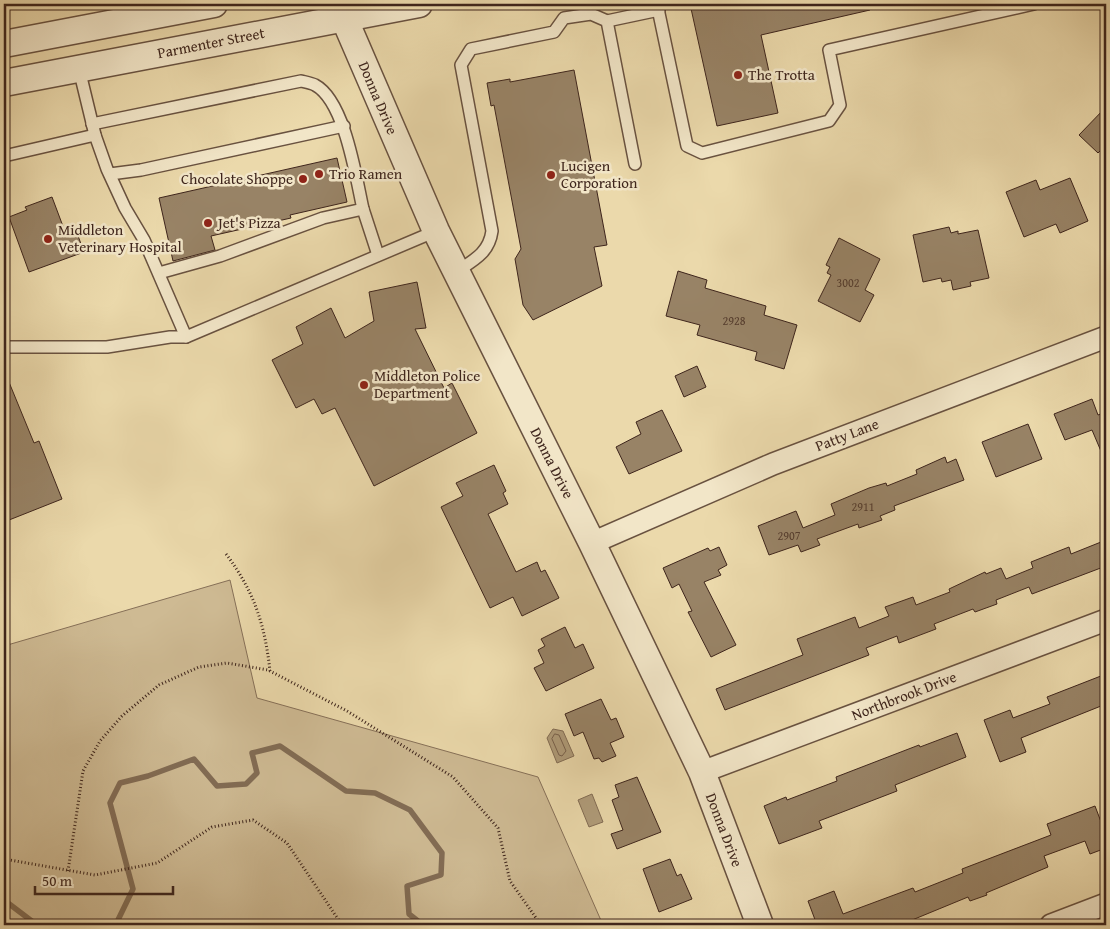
<svg xmlns="http://www.w3.org/2000/svg" width="1110" height="929" font-family="'Gentium Book Plus',serif">
	<style>
		.green { fill: #ceba93; stroke: #867058 }
		.water { fill: #b09c7a; stroke: #826c54 }
		.lines { fill: none; stroke-linecap: round; stroke-linejoin: round }
		.shore { stroke: #77604b; stroke-width: 1 }
		.stream { stroke: #826c54; stroke-width: 5.5 }
		.building { fill: #988366; stroke: #3e251c }
		.service-casing { stroke: #695240; stroke-width: 14 }
		.minor-casing { stroke: #695240; stroke-width: 24 }
		.tertiary-casing { stroke: #695240; stroke-width: 29 }
		.path { stroke: #3e251c; stroke-width: 3; stroke-dasharray: 1 2.5; stroke-linecap: butt }
		.service { stroke: #f2e6c8; stroke-width: 11 }
		.minor { stroke: #f2e6c8; stroke-width: 21 }
		.tertiary { stroke: #f2e6c8; stroke-width: 26 }
		.poi-dot { fill: #8f2418; stroke: #f2e6c8; stroke-width: 2 }
		.labels { text-anchor: middle; stroke-width: 5; stroke-linejoin: round; paint-order: stroke }
		.number-label { font-size: 12px; fill: #543c2e }
		.street-label { font-size: 15px; fill: #3e251c; stroke: #f2e6c8 }
		.poi-label { font-size: 15px; fill: #3e251c; stroke: #f2e6c8; text-anchor: start }
	</style>
	<rect width="100%" height="100%" fill="#ebd9ab"/>
	<filter id="stains"><feTurbulence type="fractalNoise" baseFrequency=".004" numOctaves="4"/><feColorMatrix values="0 0 0 0 .2 0 0 0 0 .09 0 0 0 0 .02 0 0 0 .5 -.17"/></filter>
	<radialGradient id="worn" r=".72"><stop offset=".6" stop-color="#630" stop-opacity="0"/><stop offset="1" stop-color="#630" stop-opacity=".3"/></radialGradient>
	<polygon class="green" points="230,580 257,698 538,777 603,925 4,925 4,646"/>
	<g class="water">
		<polygon points="553,729 563,731 574,756 557,763 547,738"/>
		<polygon points="592,794 603,822 589,827 578,800"/>
	</g>
	<g class="lines">
		<polygon class="shore" points="555,734 559,735 566,751 562,756 559,755 552,739"/>
		<g class="stream">
			<polyline points="4,900 37,925"/>
			<polyline points="113,925 117,922 133,889 110,803 120,783 148,776 194,759 217,786 246,784 257,773 252,753 280,746 346,791 375,793 410,810 442,853 441,875 407,886 409,914 423,925"/>
		</g>
	</g>
	<g class="building">
		<polygon points="690,4 869,4 870,10 761,35 778,113 717,126"/>
		<polygon points="574,70 607,245 594,247 602,286 533,320 523,305 515,259 521,249 494,105 491,106 487,83 510,79 510,82"/>
		<polygon points="1106,107 1106,145 1098,153 1079,135"/>
		<polygon points="337,158 347,202 290,215 291,218 211,236 215,250 173,261 159,198"/>
		<polygon points="1070,178 1088,221 1060,233 1056,224 1024,237 1006,192 1036,180 1040,190"/>
		<polygon points="52,197 64,229 74,225 84,252 29,272 9,217 27,210 25,207"/>
		<polygon points="949,227 951,233 958,231 958,234 978,230 989,278 970,282 971,286 953,290 951,280 942,282 941,278 923,282 913,235"/>
		<polygon points="839,238 880,259 865,290 874,295 860,322 818,301 831,275 827,273 830,267 826,265"/>
		<polygon points="678,271 707,280 705,288 766,306 764,315 797,325 784,369 755,360 757,352 697,335 700,325 666,316"/>
		<polygon points="417,282 426,328 415,329 444,388 452,383 477,433 374,486 335,408 322,414 314,399 296,408 272,360 303,344 296,327 331,308 345,338 374,321 369,292"/>
		<polygon points="697,366 706,387 684,397 675,376"/>
		<polygon points="4,370 34,443 39,441 62,499 4,522"/>
		<polygon points="1092,399 1098,415 1106,412 1106,463 1092,430 1065,440 1054,414"/>
		<polygon points="662,410 682,451 629,474 616,447 641,434 636,422"/>
		<polygon points="1028,424 1042,459 996,477 982,442"/>
		<polygon points="945,457 947,463 956,459 964,480 894,506 895,510 880,516 882,520 859,528 858,524 817,539 820,545 801,552 798,545 769,555 758,526 796,511 803,528 835,515 831,504 869,488 886,483 887,486 917,474 916,470"/>
		<polygon points="494,465 506,491 503,493 508,504 488,514 516,572 537,562 541,572 545,570 559,598 522,616 513,597 490,608 441,507 463,496 456,483"/>
		<polygon points="1106,540 1106,566 1032,594 1029,587 996,600 997,604 975,612 973,609 934,624 936,629 899,643 897,636 866,648 869,655 725,710 716,689 803,655 797,639 855,617 859,628 889,616 885,607 913,597 916,605 950,592 949,589 985,572 986,574 1001,568 1006,579 1033,568 1031,562 1069,547 1071,554"/>
		<polygon points="719,547 727,565 718,570 721,575 704,582 736,645 711,657 688,612 692,611 679,584 672,588 663,568 708,548 710,551"/>
		<polygon points="565,627 575,648 583,644 594,668 546,691 534,668 544,663 538,650 545,646 541,639"/>
		<polygon points="1106,674 1106,704 1021,738 1026,752 1000,762 984,720 1010,710 1013,718 1050,704 1047,697"/>
		<polygon points="601,699 611,720 616,718 624,737 610,743 616,756 602,762 599,758 594,759 583,732 574,736 565,714"/>
		<polygon points="957,733 966,757 895,785 897,791 819,821 822,828 779,844 764,806 786,797 787,800 837,781 836,777 919,745 920,747"/>
		<polygon points="637,777 661,832 617,849 611,834 623,830 612,800 619,797 615,785"/>
		<polygon points="1095,806 1106,835 1106,848 1090,854 1085,841 1044,856 1048,867 986,893 987,895 970,901 968,897 900,925 817,925 808,901 834,891 843,914 913,888 915,892 963,873 962,869 1051,835 1047,824"/>
		<polygon points="670,859 677,876 681,874 692,899 659,912 643,869"/>
	</g>
	<g class="lines">
		<defs>
			<g id="service">
				<polyline points="657,4 687,146 702,153 829,121 840,105 829,50 1034,4"/>
				<polyline points="607,21 659,10"/>
				<polyline points="79,69 95,135 107,169 125,208 144,240 186,337"/>
				<path d="M 92,124 L 301,81 C 305,82 311,83 315,85 C 345,101 356,178 363,209 L 323,218 L 220,256 L 159,273"/>
				<polyline points="4,156 95,135"/>
				<polyline points="110,174 141,170 344,126"/>
				<polyline points="363,209 378,255"/>
				<path d="M 456,272 C 474,260 489,253 492,231 L 461,65 L 471,49 L 554,32 L 564,18 L 591,14 L 607,21 L 635,164"/>
				<polyline points="4,347 107,347 170,337 186,337 436,231"/>
			</g>
			<g id="minor">
				<polyline points="592,543 773,464 1106,337"/>
				<polyline points="702,772 1106,620"/>
				<polyline points="1051,925 1106,904"/>
			</g>
			<g id="tertiary">
				<polyline points="338,4 436,231 592,543 702,772 760,925"/>
				<polyline points="4,44 214,4"/>
				<polyline points="4,83 419,4"/>
			</g>
		</defs>
		<use href="#service" class="service-casing"/>
		<use href="#minor" class="minor-casing"/>
		<use href="#tertiary" class="tertiary-casing"/>
		<g class="path">
			<path d="M 226,554 C 254,591 265,625 270,671"/>
			<polyline points="4,859 95,875 157,863 212,827 253,820 287,843 342,925"/>
			<polyline points="68,871 83,771 100,741 122,716 159,685 199,667 227,663 268,670 347,711 453,777 498,828 510,881 541,925"/>
		</g>
		<use href="#service" class="service"/>
		<use href="#minor" class="minor"/>
		<use href="#tertiary" class="tertiary"/>
	</g>
	<g class="poi-dot">
		<circle cx="738" cy="75" r="5"/>
		<circle cx="319" cy="174" r="5"/>
		<circle cx="551" cy="175" r="5"/>
		<circle cx="303" cy="179" r="5"/>
		<circle cx="208" cy="223" r="5"/>
		<circle cx="48" cy="239" r="5"/>
		<circle cx="364" cy="385" r="5"/>
	</g>
	<g class="labels">
		<g class="number-label">
			<text x="848" y="287">3002</text>
			<text x="734" y="325">2928</text>
			<text x="863" y="511">2911</text>
			<text x="789" y="540">2907</text>
		</g>
		<g class="street-label">
			<text transform="translate(211 43) rotate(-11)" y="5">Parmenter Street</text>
			<text transform="translate(378 98) rotate(67)" y="5">Donna Drive</text>
			<text transform="translate(847 435) rotate(-21)" y="5">Patty Lane</text>
			<text transform="translate(552 463) rotate(63)" y="5">Donna Drive</text>
			<text transform="translate(904 696) rotate(-21)" y="5">Northbrook Drive</text>
			<text transform="translate(724 830) rotate(69)" y="5">Donna Drive</text>
		</g>
		<g class="poi-label">
			<text x="748" y="80">The Trotta</text>
			<text x="561" y="171">Lucigen<tspan x="561" dy="17">Corporation</tspan></text>
			<text x="329" y="179">Trio Ramen</text>
			<text x="293" y="184" text-anchor="end">Chocolate Shoppe</text>
			<text x="218" y="228">Jet's Pizza</text>
			<text x="58" y="235">Middleton<tspan x="58" dy="17">Veterinary Hospital</tspan></text>
			<text x="374" y="381">Middleton Police<tspan x="374" dy="17">Department</tspan></text>
		</g>
	</g>
	<rect width="1110" height="929" fill="none" stroke="#ebd9ab" stroke-width="20"/>
	<rect x="5" y="5" width="1100" height="919" fill="none" stroke="#3e251c" stroke-width="2.5"/>
	<rect x="10" y="10" width="1090" height="909" fill="none" stroke="#3e251c"/>
	<path d="M35 886v8h138v-8" fill="none" stroke="#3e251c" stroke-width="2.5"/>
	<text x="42" y="886" font-size="15" fill="#3e251c" stroke="#f2e6c8" stroke-width="4" paint-order="stroke">50 m</text>
	<rect width="100%" height="100%" filter="url(#stains)"/>
	<rect width="100%" height="100%" fill="url(#worn)"/>
</svg>
